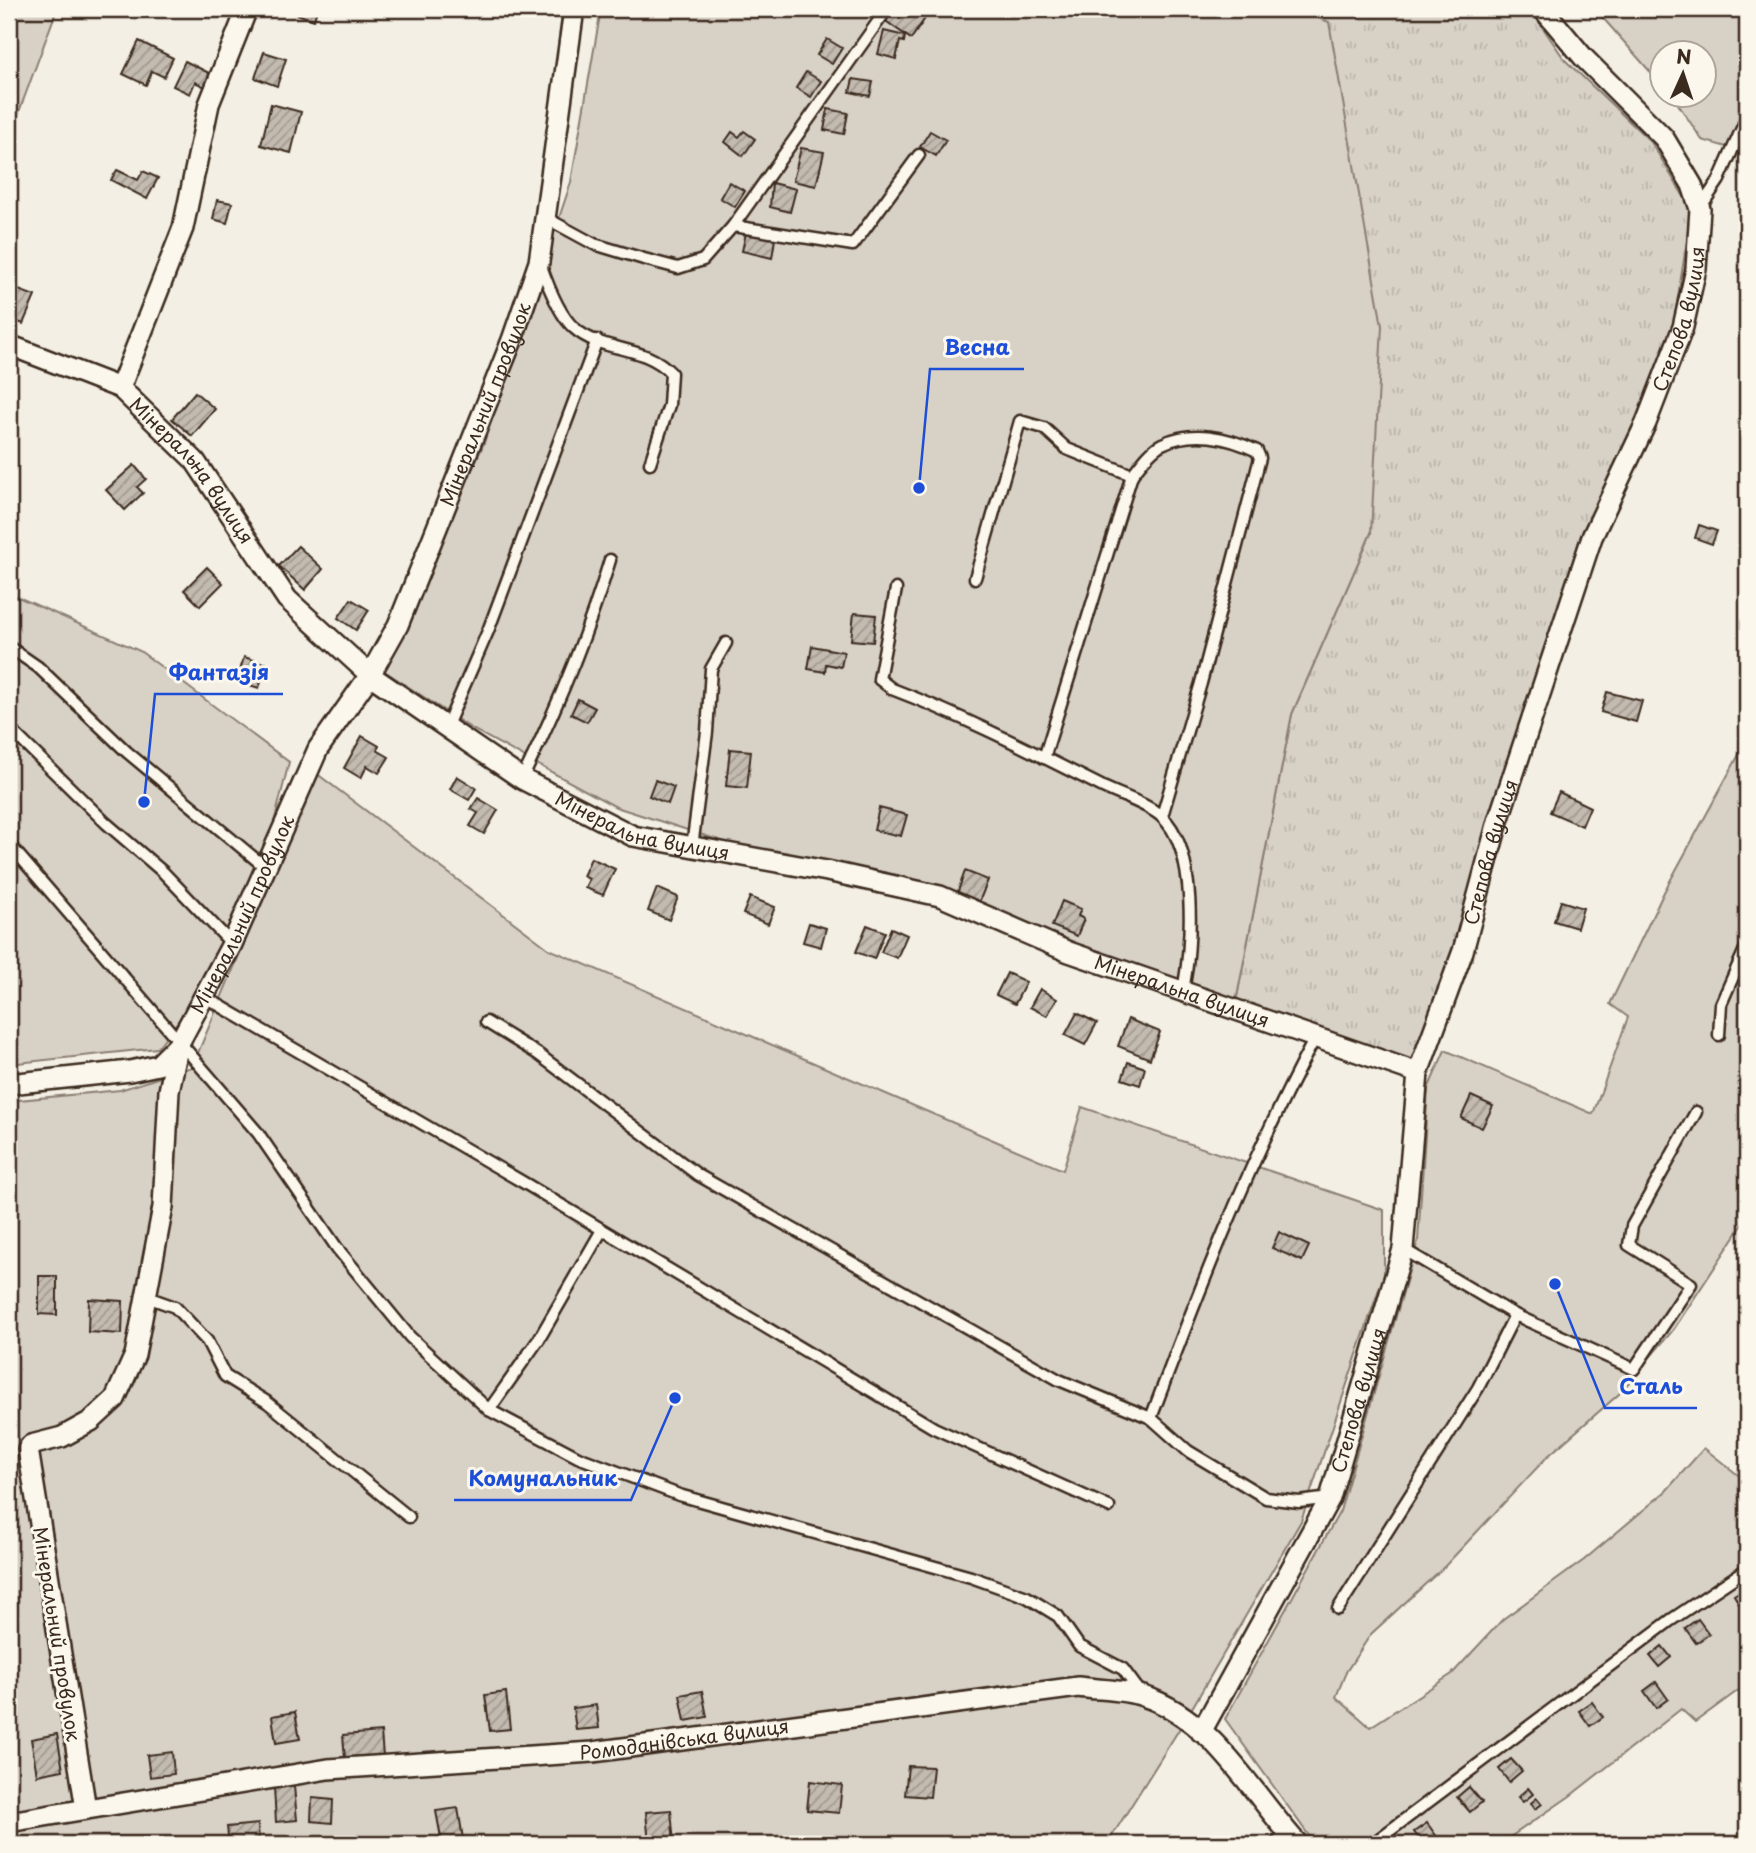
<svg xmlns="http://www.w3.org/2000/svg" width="1756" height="1853" font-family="'Playpen Sans',sans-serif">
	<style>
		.grass { fill: url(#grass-tufts); stroke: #8a7e72; stroke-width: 2 }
		.garden { fill: #d8d1c6; stroke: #8a7e72; stroke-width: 2 }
		.building { fill: url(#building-hatch); stroke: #3b2a1e; stroke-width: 2 }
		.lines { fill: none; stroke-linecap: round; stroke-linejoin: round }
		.service-casing { stroke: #3b2a1e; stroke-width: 15 }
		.minor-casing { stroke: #3b2a1e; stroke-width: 24 }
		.service { stroke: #fbf7ec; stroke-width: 10 }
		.minor { stroke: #fbf7ec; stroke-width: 19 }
		.labels { text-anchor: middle; stroke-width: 6; stroke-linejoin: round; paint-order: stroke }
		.street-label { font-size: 19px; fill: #3b2a1e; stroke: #fbf7ec }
		.leader { fill: none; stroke: #1d4ed8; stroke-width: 2.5 }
		.callout-dot { fill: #1d4ed8; stroke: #fbf7ec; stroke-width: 2.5 }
		.callout-label { font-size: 21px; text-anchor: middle; font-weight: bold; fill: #1d4ed8; stroke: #fbf7ec; stroke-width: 6; stroke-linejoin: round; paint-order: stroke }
	</style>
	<defs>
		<pattern id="grass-tufts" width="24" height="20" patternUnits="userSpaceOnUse" patternTransform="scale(1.75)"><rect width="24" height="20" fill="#d8d1c6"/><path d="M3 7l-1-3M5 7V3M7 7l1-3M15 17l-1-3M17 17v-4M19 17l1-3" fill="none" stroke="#bab4aa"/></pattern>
		<pattern id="building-hatch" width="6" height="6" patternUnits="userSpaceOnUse" patternTransform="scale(1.75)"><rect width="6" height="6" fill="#c3bbb0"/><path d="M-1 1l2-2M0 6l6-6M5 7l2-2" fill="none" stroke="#a0988f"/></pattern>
	</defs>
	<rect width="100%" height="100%" fill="#f3efe4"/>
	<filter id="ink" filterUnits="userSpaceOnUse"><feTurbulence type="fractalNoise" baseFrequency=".0143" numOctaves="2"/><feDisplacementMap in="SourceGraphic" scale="14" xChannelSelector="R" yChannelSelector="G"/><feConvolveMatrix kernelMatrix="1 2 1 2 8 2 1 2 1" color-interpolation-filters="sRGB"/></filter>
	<g filter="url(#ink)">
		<polygon class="grass" points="1295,9 1530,9 1565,60 1651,142 1692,210 1674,321 1613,477 1581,535 1531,697 1491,810 1457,940 1413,1064 1236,1002 1292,714 1371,533 1329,23"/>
		<g class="garden">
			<polygon points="9,9 57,9 9,139"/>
			<polygon points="601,9 1295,9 1329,22 1382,326 1371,533 1292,714 1236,1002 1097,957 898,875 737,846 616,807 472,729 383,670 484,443 571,182"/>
			<polygon points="1595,9 1747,9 1747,153 1702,140 1672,95 1704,94 1704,52 1662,52 1661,84"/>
			<polygon points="9,593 140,651 289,762 269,843 194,1001 157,1048 9,1064"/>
			<polygon points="1747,740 1747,1218 1674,1329 1619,1394 1547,1457 1445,1566 1371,1634 1346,1672 1336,1697 1370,1727 1452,1674 1503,1619 1584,1560 1666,1491 1704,1448 1747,1482 1747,1684 1695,1722 1681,1709 1570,1796 1500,1844 1315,1844 1225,1719 1340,1511 1418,1240 1428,1089 1445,1050 1593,1114 1628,1017 1610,1004 1664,892"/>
			<polygon points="316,773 549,949 1063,1170 1082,1107 1384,1210 1384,1274 1301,1521 1185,1720 1107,1844 9,1844 9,1101 120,1090 192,1067"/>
		</g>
		<g class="building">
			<polygon points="282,9 317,9 314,20"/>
			<polygon points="892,9 902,16 907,9 930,11 911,39 883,19"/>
			<polygon points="884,31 905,36 904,42 900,41 896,59 878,54"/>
			<polygon points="827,39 842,48 832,64 817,55"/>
			<polygon points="139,41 173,58 164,77 152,71 146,85 123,74"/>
			<polygon points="264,52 286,59 277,86 255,78"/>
			<polygon points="185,61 211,74 205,87 195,82 190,94 173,86"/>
			<polygon points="806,72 821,81 811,97 796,88"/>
			<polygon points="853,79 873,82 870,96 850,92"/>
			<polygon points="271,104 301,112 291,153 261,145"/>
			<polygon points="828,109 848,113 844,134 824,130"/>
			<polygon points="744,131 755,139 743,156 725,142 732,132 739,137"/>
			<polygon points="930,131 946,140 936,156 920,147"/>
			<polygon points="801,148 824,152 816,186 793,181"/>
			<polygon points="117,170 138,180 143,171 158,178 147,199 111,180"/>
			<polygon points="729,182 745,191 735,207 720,198"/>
			<polygon points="772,183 796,189 790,212 770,207"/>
			<polygon points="217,200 232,203 227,223 213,219"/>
			<polygon points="746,233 775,239 772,258 742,251"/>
			<polygon points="13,288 35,296 23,324 9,318 9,298"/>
			<polygon points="195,392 215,409 192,436 172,419"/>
			<polygon points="134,465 146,479 137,487 143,493 125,510 106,490"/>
			<polygon points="1699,525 1717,531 1712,544 1695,538"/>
			<polygon points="298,546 323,569 305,590 279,566"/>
			<polygon points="207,567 223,583 200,606 184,590"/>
			<polygon points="351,599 369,610 356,630 338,618"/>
			<polygon points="854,613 876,615 873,642 851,640"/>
			<polygon points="812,646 844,652 841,667 826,664 825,672 808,669"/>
			<polygon points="244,657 267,664 259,688 237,681"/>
			<polygon points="1607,692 1642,701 1636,722 1601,712"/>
			<polygon points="578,699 595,708 587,722 571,714"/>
			<polygon points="362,736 379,746 377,750 389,757 379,773 367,766 361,778 344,768"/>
			<polygon points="730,749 751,751 747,788 726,786"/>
			<polygon points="457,776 476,788 469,800 450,789"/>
			<polygon points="655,780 674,787 668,804 649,796"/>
			<polygon points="1559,792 1590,807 1582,826 1550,812"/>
			<polygon points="478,798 498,810 484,834 470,826 478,813 471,809"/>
			<polygon points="879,808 907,815 901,836 874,830"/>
			<polygon points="591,858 615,869 603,895 585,888 589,879 583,876"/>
			<polygon points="965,871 988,880 979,902 957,894"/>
			<polygon points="657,888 678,897 669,920 648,911"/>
			<polygon points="750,897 775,907 768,924 743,914"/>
			<polygon points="1062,901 1081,909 1078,916 1084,919 1077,936 1052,926"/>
			<polygon points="1561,901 1583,908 1577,928 1554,921"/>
			<polygon points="809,923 826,928 821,947 803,942"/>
			<polygon points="867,925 885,932 874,959 856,952"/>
			<polygon points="891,928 907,935 897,958 881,952"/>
			<polygon points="1007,973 1026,982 1015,1004 996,995"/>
			<polygon points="1040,989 1057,999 1047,1016 1030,1007"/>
			<polygon points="1077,1013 1097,1023 1085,1045 1065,1035"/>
			<polygon points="1128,1019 1160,1032 1150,1059 1118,1046"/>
			<polygon points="1128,1062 1145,1068 1140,1085 1122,1079"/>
			<polygon points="1471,1096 1493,1106 1482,1128 1461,1118"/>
			<polygon points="1279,1232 1309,1246 1302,1261 1272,1248"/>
			<polygon points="39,1276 57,1276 57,1315 39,1314"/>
			<polygon points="89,1299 123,1301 122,1334 88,1332"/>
			<polygon points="1747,1587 1747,1614 1746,1615 1734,1595"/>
			<polygon points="1698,1619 1709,1634 1696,1643 1685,1628"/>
			<polygon points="1662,1646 1671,1657 1659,1667 1650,1656"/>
			<polygon points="1656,1682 1668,1699 1656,1708 1644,1691"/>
			<polygon points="702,1691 707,1717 685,1721 680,1695"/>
			<polygon points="506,1692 510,1729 490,1731 485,1695"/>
			<polygon points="1592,1702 1603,1717 1590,1726 1579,1711"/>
			<polygon points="596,1705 599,1728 576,1730 573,1708"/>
			<polygon points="295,1712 300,1739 276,1743 272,1716"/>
			<polygon points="381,1732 383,1756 345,1759 343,1735"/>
			<polygon points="57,1734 63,1770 37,1775 31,1739"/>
			<polygon points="172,1752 174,1774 150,1777 147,1755"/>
			<polygon points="1511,1759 1522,1771 1509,1782 1499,1769"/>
			<polygon points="908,1766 933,1767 930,1797 905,1795"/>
			<polygon points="810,1781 842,1785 839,1813 807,1810"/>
			<polygon points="294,1786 297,1820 276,1822 274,1787"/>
			<polygon points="1469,1787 1482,1802 1470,1812 1457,1797"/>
			<polygon points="1528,1788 1533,1794 1523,1802 1518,1797"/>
			<polygon points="312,1798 333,1800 332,1823 311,1821"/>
			<polygon points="1537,1798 1542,1804 1535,1809 1531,1803"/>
			<polygon points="458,1808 463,1839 442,1843 436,1811"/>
			<polygon points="671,1810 674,1844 649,1844 646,1812"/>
			<polygon points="1427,1823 1437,1837 1423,1844 1414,1832"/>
			<polygon points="258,1824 259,1844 229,1844 227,1827"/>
		</g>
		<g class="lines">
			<defs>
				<g id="service">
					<polyline points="1700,208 1719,180 1747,117"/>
					<polyline points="546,218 594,244 644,259 678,268 703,260 733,226 887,9"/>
					<polyline points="733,226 853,245 919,155"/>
					<path d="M 541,266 C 547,283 560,316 574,328 C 602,353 644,344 671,373 L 669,405 L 650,463"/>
					<polyline points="975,578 1020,421 1044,428 1067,449 1132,475"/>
					<path d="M 896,589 L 879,679 L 892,689 C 963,716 1031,751 1099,785 C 1118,795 1146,803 1161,816 C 1198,848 1192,947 1183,990"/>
					<polyline points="9,647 38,667 127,752 265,867"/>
					<polyline points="9,728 106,823 163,872 232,944"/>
					<polyline points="446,728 488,631 597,340"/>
					<path d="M 1044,758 L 1132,475 C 1140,465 1150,450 1162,444 C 1192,429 1228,437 1257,451 L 1260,458 L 1201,683 L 1162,816"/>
					<path d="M 522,779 C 557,708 587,636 610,560"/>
					<polyline points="9,844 258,1133 337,1248 410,1337 489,1410 578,1457 679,1495 971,1577 1027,1597 1058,1616 1079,1646 1123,1669 1140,1692"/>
					<polyline points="692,847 707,732 711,669 726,643"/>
					<polyline points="205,997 526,1184 934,1428 1109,1507"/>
					<polyline points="486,1022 538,1054 698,1175 1059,1380 1151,1418 1188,1451 1266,1498 1299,1502 1330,1498"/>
					<polyline points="1719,1035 1721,1004 1747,945"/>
					<polyline points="1403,1249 1515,1315 1634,1369 1691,1284 1629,1245 1632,1226 1696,1112"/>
					<polyline points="147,1297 175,1307 207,1341 225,1376 267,1402 409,1517"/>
					<polyline points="489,1410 539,1339 602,1230"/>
					<path d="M 1151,1418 C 1200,1288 1249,1161 1315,1038"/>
					<polyline points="1338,1609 1478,1388 1515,1315"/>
					<polyline points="1275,1844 1287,1833"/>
					<polyline points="1372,1844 1671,1620 1747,1569"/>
				</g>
				<g id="minor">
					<path id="s1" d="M 9,345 L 120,388 L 195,461 L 287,599 L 370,675 L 522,779 L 633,836 L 827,871 L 940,896 L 1069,952 L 1418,1073"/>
					<polyline points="120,388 183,228 209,104 247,9"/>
					<polyline points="9,1084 130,1071 158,1065 179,1044"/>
					<path id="s2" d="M 1201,1732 L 1330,1498 L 1403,1249 L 1418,1073 L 1463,951 L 1498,821 L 1592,537 L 1646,423 L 1683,327 L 1696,269 L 1700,209 L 1692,185 L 1664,138 L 1584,58 L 1543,9"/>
					<path id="s3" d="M 86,1809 L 28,1449 L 31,1445 L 62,1437 L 91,1421 L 115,1399 L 135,1355 L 163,1207 L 169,1091 L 179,1043 L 232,944 L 318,749 L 370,675 L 398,625 L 512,340 L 539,262 L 574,9"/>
					<path id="s4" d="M 9,1822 L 328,1769 L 593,1752 L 1078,1687 C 1099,1690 1123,1689 1143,1696 C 1214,1719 1251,1793 1298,1844"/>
				</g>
			</defs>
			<use href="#service" class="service-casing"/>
			<use href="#minor" class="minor-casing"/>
			<use href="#service" class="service"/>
			<use href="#minor" class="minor"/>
		</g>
	</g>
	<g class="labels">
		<g class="street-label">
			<text dy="7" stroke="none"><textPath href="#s2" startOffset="1503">Степова вулиця</textPath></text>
			<text dy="7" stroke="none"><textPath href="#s3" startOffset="1542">Мінеральний провулок</textPath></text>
			<text dy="7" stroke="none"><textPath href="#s1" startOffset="229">Мінеральна вулиця</textPath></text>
			<text dy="7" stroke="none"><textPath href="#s1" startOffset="817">Мінеральна вулиця</textPath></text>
			<text dy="7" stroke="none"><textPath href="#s2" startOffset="936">Степова вулиця</textPath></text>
			<text dy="7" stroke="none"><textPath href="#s3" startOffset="975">Мінеральний провулок</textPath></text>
			<text dy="7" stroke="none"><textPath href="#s1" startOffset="1384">Мінеральна вулиця</textPath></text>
			<text dy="7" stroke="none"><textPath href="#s2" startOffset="369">Степова вулиця</textPath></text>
			<text transform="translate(57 1634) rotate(81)" y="7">Мінеральний провулок</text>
			<text dy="7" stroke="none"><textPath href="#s4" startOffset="681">Ромоданівська вулиця</textPath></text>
		</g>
	</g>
	<path class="leader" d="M919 488L930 369H1024M144 802L155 694H283M1555 1284L1605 1408H1697M675 1398L631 1500H454"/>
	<g class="callout-dot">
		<circle cx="919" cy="488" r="7"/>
		<circle cx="144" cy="802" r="7"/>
		<circle cx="1555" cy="1284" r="7"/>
		<circle cx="675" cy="1398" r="7"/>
	</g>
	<g class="callout-label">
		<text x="977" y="355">Весна</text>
		<text x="219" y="680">Фантазія</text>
		<text x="1651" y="1394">Сталь</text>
		<text x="543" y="1486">Комунальник</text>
	</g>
	<rect width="1756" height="1853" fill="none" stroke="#fbf7ec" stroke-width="35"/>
	<rect x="18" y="18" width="1721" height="1818" fill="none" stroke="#3b2a1e" stroke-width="2.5" filter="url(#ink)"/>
	<g transform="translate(1683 74) rotate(3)"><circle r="33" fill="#fbf7ec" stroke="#aea59a" stroke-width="2"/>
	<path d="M0-5L12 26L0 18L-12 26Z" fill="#3b2a1e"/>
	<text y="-10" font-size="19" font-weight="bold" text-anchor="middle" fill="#3b2a1e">N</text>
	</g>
</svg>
